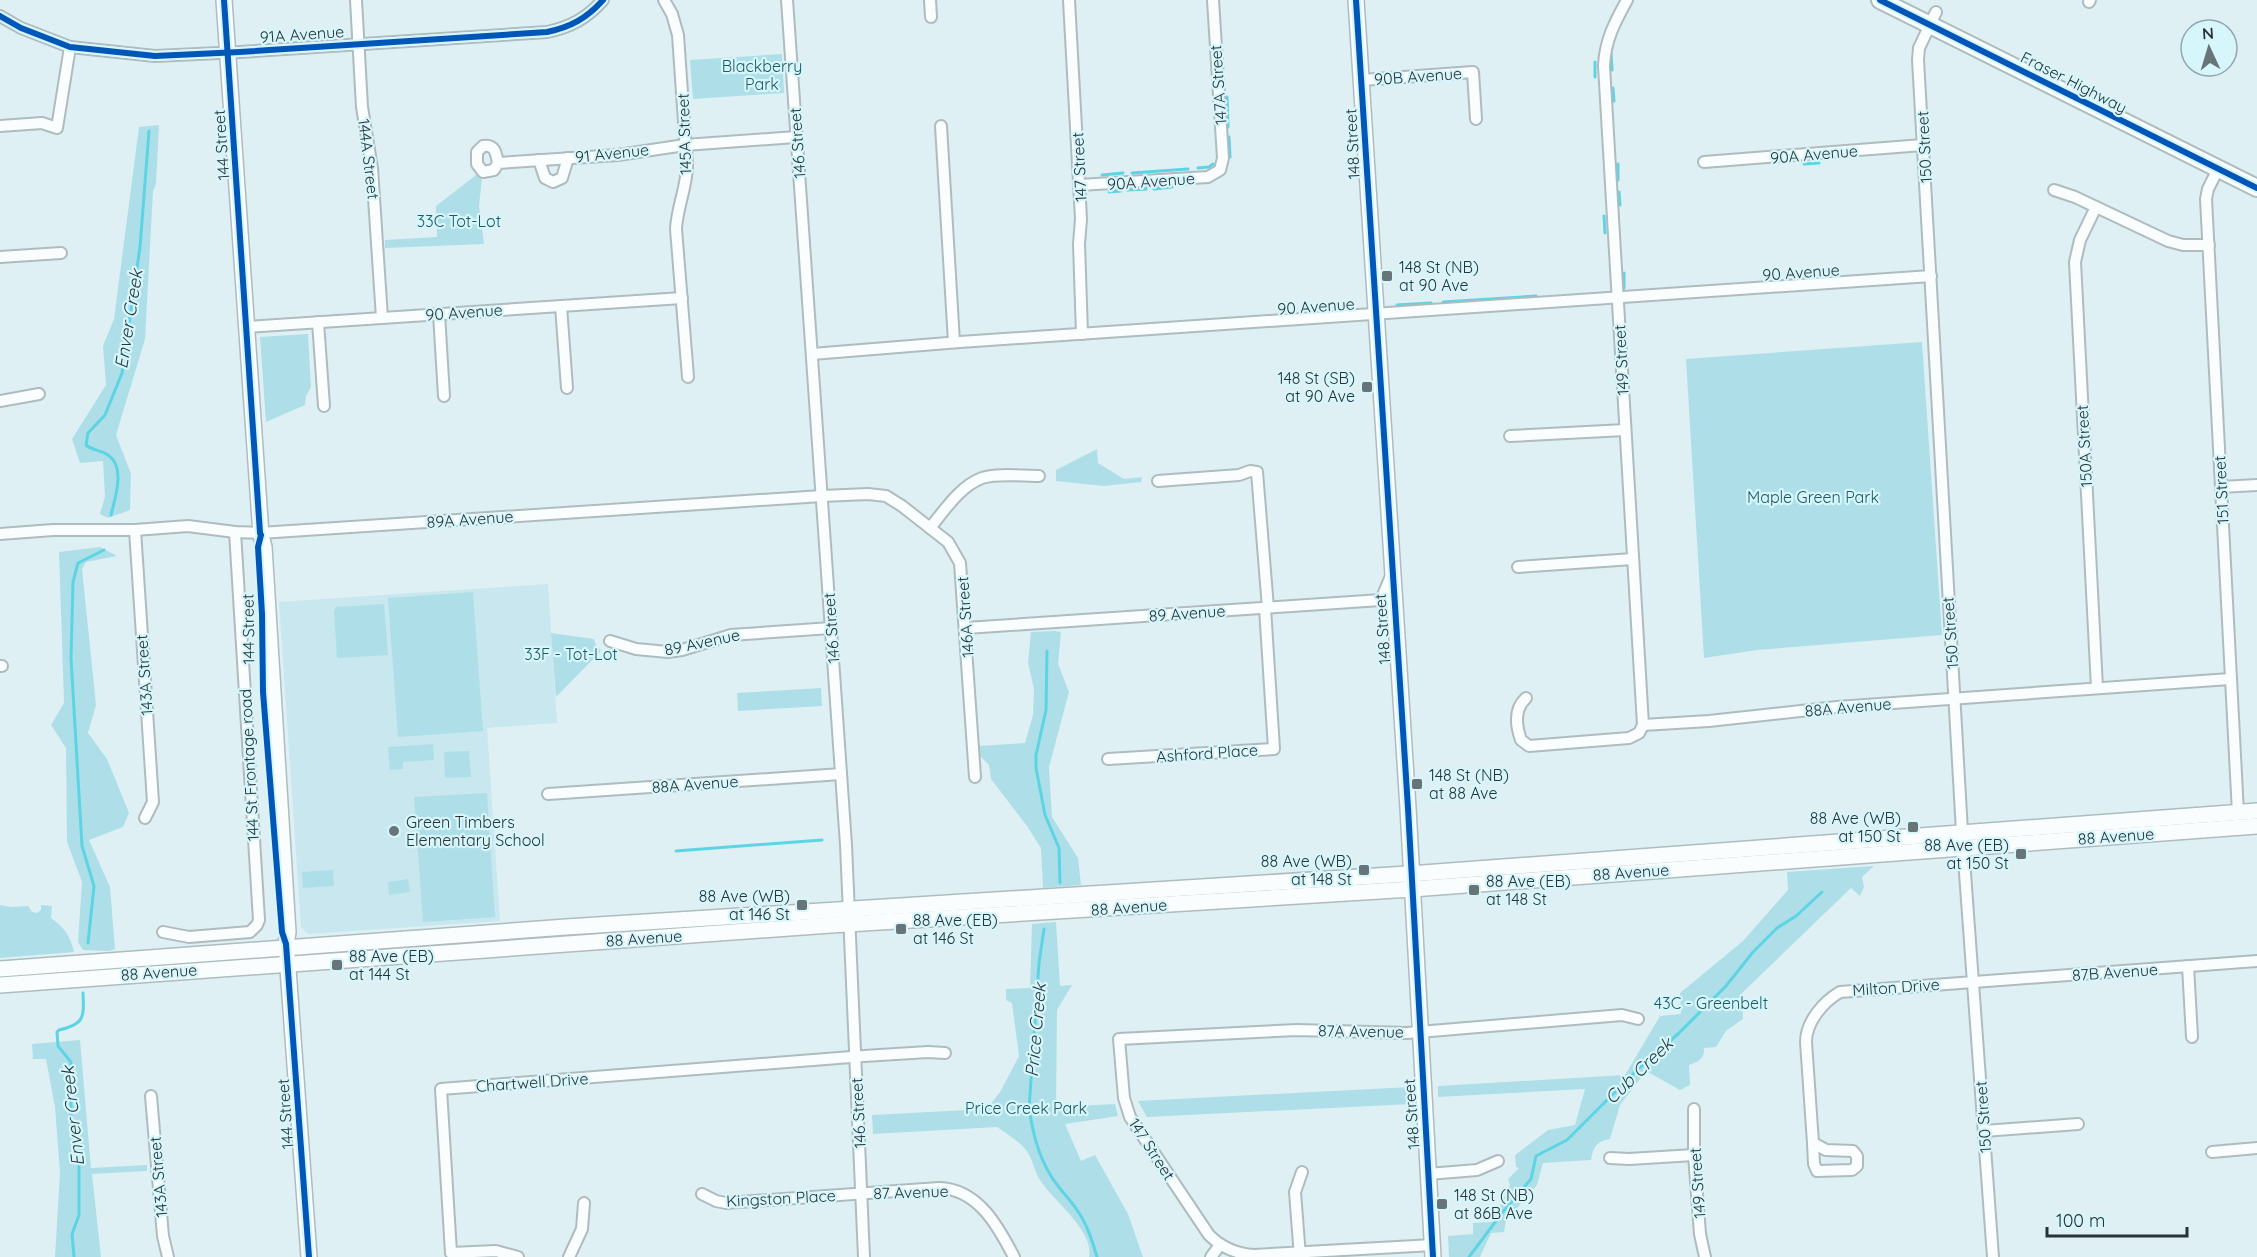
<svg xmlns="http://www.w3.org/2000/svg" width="2257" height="1257" font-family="Quicksand,sans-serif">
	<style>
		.built { fill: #c9e7ee }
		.green { fill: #aedfe8 }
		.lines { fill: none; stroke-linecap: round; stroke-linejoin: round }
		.stream { stroke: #5cd4e4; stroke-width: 3 }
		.street-casing { stroke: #aebcbf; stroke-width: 14 }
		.secondary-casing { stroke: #aebcbf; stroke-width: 18 }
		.primary-casing { stroke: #aebcbf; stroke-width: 20 }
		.street { stroke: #fafdfd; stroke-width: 10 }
		.secondary { stroke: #fafdfd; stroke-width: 15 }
		.primary { stroke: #fafdfd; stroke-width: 16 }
		.cycleway-casing { stroke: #d6f6fc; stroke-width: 10 }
		.cycleway { stroke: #0057b8; stroke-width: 6 }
		.poi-dot { fill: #677578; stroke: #d6f6fc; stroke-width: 2 }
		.labels { text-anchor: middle; stroke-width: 4.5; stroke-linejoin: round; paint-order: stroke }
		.street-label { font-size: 16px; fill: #273336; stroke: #d6f6fc }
		.park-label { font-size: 16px; fill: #1c5962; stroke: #d6f6fc }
		.poi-label { font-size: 16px; fill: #273336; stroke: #d6f6fc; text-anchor: start }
		.water-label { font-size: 18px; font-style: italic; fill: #233b3f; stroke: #d6f6fc }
	</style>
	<rect width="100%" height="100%" fill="#def0f4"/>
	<polygon class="built" points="548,584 557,723 487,728 500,921 308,934 301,927 279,602"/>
	<g class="green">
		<polygon points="782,54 784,93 693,99 690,60"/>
		<polygon points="159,125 156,184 153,191 145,339 116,435 131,474 130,510 108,518 100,514 105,497 103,461 80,463 72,439 106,385 103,346 114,319 139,127"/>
		<polygon points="476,175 482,178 479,206 484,244 385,248 385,240 437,237 436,206"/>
		<polygon points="308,334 311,387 306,396 305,405 266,422 260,337"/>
		<polygon points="1922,342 1942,635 1757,650 1704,658 1686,359"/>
		<polygon points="1097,449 1098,463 1124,479 1142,477 1141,482 1104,486 1056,481 1056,470"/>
		<polygon points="100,547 117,556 86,562 82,569 96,705 88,733 107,759 129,813 123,827 89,840 110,887 115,949 109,951 83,950 78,942 82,882 67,842 66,748 51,725 64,703 59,552"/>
		<polygon points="473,592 483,731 398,737 388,598"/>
		<polygon points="384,604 388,655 337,658 334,611 336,607"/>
		<polygon points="1054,631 1061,632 1058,664 1069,692 1049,767 1052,817 1078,858 1081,885 1043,888 1041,848 1027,826 991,779 989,765 980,756 979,746 1025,743 1033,715 1034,689 1028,663 1031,632"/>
		<polygon points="551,633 594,639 596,645 601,651 556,697"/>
		<polygon points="821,688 822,706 738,711 737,693"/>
		<polygon points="433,744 434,760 403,762 403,769 390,770 388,747"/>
		<polygon points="469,751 471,777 445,778 444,752"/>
		<polygon points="487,793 495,917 423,922 414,797"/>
		<path d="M 1874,866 L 1862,877 L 1864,887 L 1860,896 L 1851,888 L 1742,993 L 1743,1019 L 1726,1031 L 1716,1047 L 1704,1048 C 1705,1059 1698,1062 1689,1065 L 1690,1085 L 1680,1090 L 1646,1071 L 1620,1105 L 1610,1139 C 1597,1141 1593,1147 1591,1160 L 1543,1163 L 1537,1185 L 1506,1221 L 1504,1232 L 1491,1233 L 1480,1257 L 1449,1257 L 1448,1236 L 1473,1234 L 1473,1223 L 1492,1222 L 1510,1185 L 1508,1179 L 1519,1168 L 1516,1167 L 1515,1155 L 1548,1130 L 1575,1125 L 1585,1089 L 1438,1097 L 1438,1086 L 1625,1075 L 1660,1016 L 1681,1014 L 1680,993 L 1743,941 L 1788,890 L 1787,872 Z"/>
		<polygon points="333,870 334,886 303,888 302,872"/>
		<polygon points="408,879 410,892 389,895 388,882"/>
		<path d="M 0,905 L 11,907 L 28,906 L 32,912 L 37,913 L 41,910 L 41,905 L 52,906 L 51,918 C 65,928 70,936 74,952 L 0,958 Z"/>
		<path d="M 1056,922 L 1060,986 L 1072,985 L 1057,1010 L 1056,1107 L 1115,1104 L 1118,1116 L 1065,1124 L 1081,1161 L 1095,1155 L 1128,1214 L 1143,1257 L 1089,1257 C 1095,1231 1053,1201 1040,1180 C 1034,1171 1033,1159 1026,1150 C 1019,1141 1007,1134 997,1127 L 873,1134 L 872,1115 L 987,1109 L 1000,1092 L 1019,1056 L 1012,1003 L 1006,1000 L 1006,989 L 1030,988 L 1032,924 Z"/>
		<polygon points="80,1040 91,1168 147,1165 147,1171 92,1174 101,1257 55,1257 60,1173 55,1107 46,1059 33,1059 32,1044"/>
		<polygon points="1410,1087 1411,1104 1147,1117 1138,1101"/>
	</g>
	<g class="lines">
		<g class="stream">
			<polyline points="1611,53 1612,70"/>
			<polyline points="1595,62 1595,77"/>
			<polyline points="1613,88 1614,101"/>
			<polyline points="1227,97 1228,127"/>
			<polyline points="1229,137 1230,157"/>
			<polyline points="1618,164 1618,180"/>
			<polyline points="1804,164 1819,163"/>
			<polyline points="1198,168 1209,167 1213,164"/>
			<polyline points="1132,173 1188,169"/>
			<polyline points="1102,175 1123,173"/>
			<polyline points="1154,189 1172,187"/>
			<polyline points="1127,190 1146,189"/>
			<polyline points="1109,192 1121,191"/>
			<polyline points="1619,192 1620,205"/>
			<polyline points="1604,216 1605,233"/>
			<polyline points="1624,273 1624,288"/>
			<polyline points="1443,302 1536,296"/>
			<polyline points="1397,305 1431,303"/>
			<polyline points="1301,312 1328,310"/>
			<path d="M 111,515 C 115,498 126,467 108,455 C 101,450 93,451 86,445 L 88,433 L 105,415 L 122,373 L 140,247 L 149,131"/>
			<polyline points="1047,651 1046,710 1036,755 1036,768 1045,815 1059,848 1060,883"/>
			<polyline points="676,851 822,840"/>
			<path d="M 1044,929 L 1039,963 L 1029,1109 C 1033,1133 1038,1155 1051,1176 C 1058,1188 1069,1198 1077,1210 C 1087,1224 1092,1240 1097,1257"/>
			<polyline points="88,943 94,886 82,846 71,658 73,582 78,563 104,550"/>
			<path d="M 74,1257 L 72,1234 L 79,1215 L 79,1163 L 71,1127 L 71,1062 L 58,1046 L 57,1032 L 59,1030 C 85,1024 84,1017 83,993"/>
			<polyline points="1469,1257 1502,1213 1531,1179 1536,1156 1567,1140 1638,1069 1679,1033 1726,986 1753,952 1777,928 1796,916 1822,892"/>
		</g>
		<defs>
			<g id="street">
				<polyline points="356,0 362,107 372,168 382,318"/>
				<path d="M 664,0 L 672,14 L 678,35 L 687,165 C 687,187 677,207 676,229 L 688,377"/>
				<polyline points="787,0 846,845 864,1257"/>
				<polyline points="930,0 931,17"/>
				<polyline points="1069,0 1081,219 1079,244 1082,334"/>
				<path d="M 1627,0 C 1615,22 1605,40 1604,66 L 1643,725"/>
				<polyline points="2089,2 2090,0"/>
				<polyline points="1936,12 1919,48 1918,60 1962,832 1993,1257"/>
				<path d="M 0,16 L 21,28 L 70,47 L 155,56 L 240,52 L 547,32 C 571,27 587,18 603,0"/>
				<polyline points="1362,80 1473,72 1476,119"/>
				<polyline points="0,126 42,123 57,128 70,47"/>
				<polyline points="941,126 954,342"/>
				<polyline points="539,160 545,178 553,182 562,178 568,158"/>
				<polyline points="1704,162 1923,145"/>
				<path d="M 498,163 L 494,170 L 483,172 L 477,164 L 477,152 L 483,146 C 495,144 496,153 498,163 L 618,155 L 685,145 L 796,137"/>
				<polyline points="2218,169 2208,189 2206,199 2238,813"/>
				<polyline points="1080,185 1208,177 1220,170 1223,158 1213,0"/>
				<polyline points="2054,190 2075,197 2168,241 2183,245 2209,245"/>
				<polyline points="2096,207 2080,240 2075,262 2097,688"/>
				<polyline points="0,257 61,253"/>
				<polyline points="561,306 567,388"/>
				<polyline points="439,314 444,396"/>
				<polyline points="318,322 324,406"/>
				<polyline points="246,327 682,298"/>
				<polyline points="812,354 960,342 1931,276"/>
				<polyline points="0,401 39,394"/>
				<polyline points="1510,436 1625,430"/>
				<polyline points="1158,481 1239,475 1250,471 1257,472 1268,608"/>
				<polyline points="2221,487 2257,485"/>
				<path d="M 930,528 C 944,511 960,486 982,478 C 996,473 1023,476 1039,476"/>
				<polyline points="135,530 153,802 145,818"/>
				<polyline points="0,534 53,530 135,530 188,526 235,532 260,533 822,496 868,494 886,496 902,506 948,542 960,563 975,777"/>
				<polyline points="1518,567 1633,559"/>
				<polyline points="966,628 1381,600 1391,576"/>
				<polyline points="610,641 636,649 668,652 682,650 731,635 831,628"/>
				<polyline points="0,666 2,666"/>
				<path d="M 1526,698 C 1514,709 1516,726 1521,740 L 1529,746 L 1629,738 L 1639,733 L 1643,725"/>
				<polyline points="1643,725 1709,721 1837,707 2230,679"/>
				<polyline points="1108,759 1274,749 1265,608"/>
				<polyline points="548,794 841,774"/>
				<polyline points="163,932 189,937 250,932 257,925 259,920 235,532"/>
				<polyline points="2188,966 2192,1037"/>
				<polyline points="151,1096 163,1236 168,1257"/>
				<polyline points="1694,1109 1694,1155 1700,1234 1705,1257"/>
				<polyline points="1984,1131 2078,1124"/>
				<path d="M 1813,1143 L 1806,1042 C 1806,1022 1823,1002 1840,992 L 2257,961"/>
				<polygon points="1813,1143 1826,1150 1853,1151 1857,1156 1857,1166 1852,1170 1817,1171 1814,1164"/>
				<polyline points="2212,1152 2257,1148"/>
				<polyline points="1610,1158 1629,1159 1694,1155"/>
				<polyline points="1428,1174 1477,1170 1498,1161"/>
				<path d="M 702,1194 L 716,1201 L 726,1203 L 939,1188 C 978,1189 998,1226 1014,1257"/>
				<path d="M 1433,1245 L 1254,1255 C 1237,1254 1221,1247 1209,1235 L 1130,1117 L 1124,1098 L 1119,1039 L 1297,1030 L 1407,1033 L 1622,1015 L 1638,1019"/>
				<polyline points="518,1257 496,1251 451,1253 441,1089 864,1056 928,1052 945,1053"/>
				<polyline points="569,1257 582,1229 584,1203"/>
				<polyline points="1211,1257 1220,1245"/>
				<polyline points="1300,1257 1295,1192 1302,1172"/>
			</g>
			<g id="secondary">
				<polyline points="224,0 261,535 264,547 288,932 286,944"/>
				<polyline points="1356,0 1408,808 1433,1257"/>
				<polyline points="287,955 309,1257"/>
				<polyline points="0,969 566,927 1423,873 2257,811"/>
				<polyline points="0,985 831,925 1412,889 2257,826"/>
			</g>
			<polyline id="primary" points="1880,0 2257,188"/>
		</defs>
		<use href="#street" class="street-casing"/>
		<use href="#secondary" class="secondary-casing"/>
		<use href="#primary" class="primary-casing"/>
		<use href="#street" class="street"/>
		<use href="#secondary" class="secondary"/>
		<use href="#primary" class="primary"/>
		<defs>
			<g id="cycleway">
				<polyline points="224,0 260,533"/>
				<polyline points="1356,0 1408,808 1433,1257"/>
				<polyline points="1880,0 2257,188"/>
				<path d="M 0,16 L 21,28 L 70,47 L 155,56 L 240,52 L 547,32 C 571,27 587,18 603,0"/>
				<polyline points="261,535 258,547 262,614 263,692 282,932 286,944 309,1257"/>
			</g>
		</defs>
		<use href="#cycleway" class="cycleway-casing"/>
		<use href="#cycleway" class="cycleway"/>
	</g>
	<g class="poi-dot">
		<rect x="1381" y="270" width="12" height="12" rx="3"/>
		<rect x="1361" y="381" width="12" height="12" rx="3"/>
		<rect x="1411" y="778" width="12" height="12" rx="3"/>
		<rect x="1907" y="821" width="12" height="12" rx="3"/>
		<circle cx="394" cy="831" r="6"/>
		<rect x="2015" y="848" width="12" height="12" rx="3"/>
		<rect x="1358" y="864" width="12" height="12" rx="3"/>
		<rect x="1468" y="884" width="12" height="12" rx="3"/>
		<rect x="796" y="899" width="12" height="12" rx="3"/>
		<rect x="895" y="923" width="12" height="12" rx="3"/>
		<rect x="331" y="959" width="12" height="12" rx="3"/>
		<rect x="1436" y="1198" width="12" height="12" rx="3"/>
	</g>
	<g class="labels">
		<g class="street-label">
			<text transform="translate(302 34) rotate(-4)" y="6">91A Avenue</text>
			<text transform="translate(1418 76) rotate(-4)" y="6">90B Avenue</text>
			<text transform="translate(2074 82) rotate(27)" y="6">Fraser Highway</text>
			<text transform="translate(1218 85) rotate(-94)" y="6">147A Street</text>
			<text transform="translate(684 134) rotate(-92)" y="6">145A Street</text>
			<text transform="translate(797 143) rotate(-94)" y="6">146 Street</text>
			<text transform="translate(1352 144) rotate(-93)" y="6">148 Street</text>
			<text transform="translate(221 145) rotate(-94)" y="6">144 Street</text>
			<text transform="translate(1924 147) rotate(-93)" y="6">150 Street</text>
			<text transform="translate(612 153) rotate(-6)" y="6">91 Avenue</text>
			<text transform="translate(1814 154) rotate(-5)" y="6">90A Avenue</text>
			<text transform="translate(369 159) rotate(83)" y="6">144A Street</text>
			<text transform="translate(1079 167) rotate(-93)" y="6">147 Street</text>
			<text transform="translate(1151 181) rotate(-4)" y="6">90A Avenue</text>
			<text transform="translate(1801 272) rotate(-4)" y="6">90 Avenue</text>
			<text transform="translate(1316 306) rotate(-4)" y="6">90 Avenue</text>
			<text transform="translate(464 312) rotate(-4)" y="6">90 Avenue</text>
			<text transform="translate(1621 360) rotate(-93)" y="6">149 Street</text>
			<text transform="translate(2084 446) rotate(-93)" y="6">150A Street</text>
			<text transform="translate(2221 490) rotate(-93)" y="6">151 Street</text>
			<text transform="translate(470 519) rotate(-4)" y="6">89A Avenue</text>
			<text transform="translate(1187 613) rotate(-4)" y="6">89 Avenue</text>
			<text transform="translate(965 617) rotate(-94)" y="6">146A Street</text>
			<text transform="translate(831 628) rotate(-94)" y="6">146 Street</text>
			<text transform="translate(248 629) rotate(-91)" y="6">144 Street</text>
			<text transform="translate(1382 629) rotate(-94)" y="6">148 Street</text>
			<text transform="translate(1950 633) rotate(-94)" y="6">150 Street</text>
			<text transform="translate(702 642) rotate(-12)" y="6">89 Avenue</text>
			<text transform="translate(144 675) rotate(-94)" y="6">143A Street</text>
			<text transform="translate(1848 707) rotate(-5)" y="6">88A Avenue</text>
			<text transform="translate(1207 753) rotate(-4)" y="6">Ashford Place</text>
			<text transform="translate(249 765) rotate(-93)" y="6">144 St Frontage road</text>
			<text transform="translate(695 784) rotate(-4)" y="6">88A Avenue</text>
			<text transform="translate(2116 836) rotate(-4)" y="6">88 Avenue</text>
			<text transform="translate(1631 872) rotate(-4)" y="6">88 Avenue</text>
			<text transform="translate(1129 907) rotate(-4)" y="6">88 Avenue</text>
			<text transform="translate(644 938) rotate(-4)" y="6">88 Avenue</text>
			<text transform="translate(159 972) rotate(-4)" y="6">88 Avenue</text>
			<text transform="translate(2115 972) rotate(-4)" y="6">87B Avenue</text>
			<text transform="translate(1896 987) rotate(-4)" y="6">Milton Drive</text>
			<text transform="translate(1361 1031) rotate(1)" y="6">87A Avenue</text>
			<text transform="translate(532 1082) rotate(-4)" y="6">Chartwell Drive</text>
			<text transform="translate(858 1113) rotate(-93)" y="6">146 Street</text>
			<text transform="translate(285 1114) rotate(-94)" y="6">144 Street</text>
			<text transform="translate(1411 1114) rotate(-94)" y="6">148 Street</text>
			<text transform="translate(1983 1117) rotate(-94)" y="6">150 Street</text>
			<text transform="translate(1152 1149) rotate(57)" y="6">147 Street</text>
			<text transform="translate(158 1177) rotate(-95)" y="6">143A Street</text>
			<text transform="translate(1697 1183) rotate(-94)" y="6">149 Street</text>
			<text transform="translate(911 1192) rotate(-2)" y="6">87 Avenue</text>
			<text transform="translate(781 1198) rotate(-3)" y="6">Kingston Place</text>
		</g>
		<g class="park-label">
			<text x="762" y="72">Blackberry<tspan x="762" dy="18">Park</tspan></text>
			<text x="459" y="227">33C Tot-Lot</text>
			<text x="1813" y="503">Maple Green Park</text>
			<text x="571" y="660">33F - Tot-Lot</text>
			<text x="1711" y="1009">43C - Greenbelt</text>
			<text x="1026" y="1114">Price Creek Park</text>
		</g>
		<g class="poi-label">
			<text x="1399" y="273">148 St (NB)<tspan x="1399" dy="18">at 90 Ave</tspan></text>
			<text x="1355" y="384" text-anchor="end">148 St (SB)<tspan x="1355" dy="18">at 90 Ave</tspan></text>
			<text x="1429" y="781">148 St (NB)<tspan x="1429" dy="18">at 88 Ave</tspan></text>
			<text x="1901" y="824" text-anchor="end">88 Ave (WB)<tspan x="1901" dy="18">at 150 St</tspan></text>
			<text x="406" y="828">Green Timbers<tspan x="406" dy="18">Elementary School</tspan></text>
			<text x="2009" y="851" text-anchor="end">88 Ave (EB)<tspan x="2009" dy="18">at 150 St</tspan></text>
			<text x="1352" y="867" text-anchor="end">88 Ave (WB)<tspan x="1352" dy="18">at 148 St</tspan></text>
			<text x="1486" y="887">88 Ave (EB)<tspan x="1486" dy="18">at 148 St</tspan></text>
			<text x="790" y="902" text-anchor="end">88 Ave (WB)<tspan x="790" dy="18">at 146 St</tspan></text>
			<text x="913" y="926">88 Ave (EB)<tspan x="913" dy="18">at 146 St</tspan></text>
			<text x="349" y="962">88 Ave (EB)<tspan x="349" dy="18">at 144 St</tspan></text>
			<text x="1454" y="1201">148 St (NB)<tspan x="1454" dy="18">at 86B Ave</tspan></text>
		</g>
		<g class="water-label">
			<text transform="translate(129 319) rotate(-81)" y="6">Enver Creek</text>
			<text transform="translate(1036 1030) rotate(-85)" y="6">Price Creek</text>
			<text transform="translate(1639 1071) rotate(-44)" y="6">Cub Creek</text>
			<text transform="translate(73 1116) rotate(-96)" y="6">Enver Creek</text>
		</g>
	</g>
	<g transform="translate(2209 48) rotate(356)"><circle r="28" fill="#d6f6fc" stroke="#90a8ad" stroke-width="1.5"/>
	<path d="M0-4.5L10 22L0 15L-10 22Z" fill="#677578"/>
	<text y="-9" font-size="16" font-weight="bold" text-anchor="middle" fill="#273336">N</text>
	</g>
	<path d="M2047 1227v9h140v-9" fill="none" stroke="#273336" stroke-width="3"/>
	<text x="2056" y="1227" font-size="18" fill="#273336" stroke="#d6f6fc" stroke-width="4.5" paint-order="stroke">100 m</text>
</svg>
